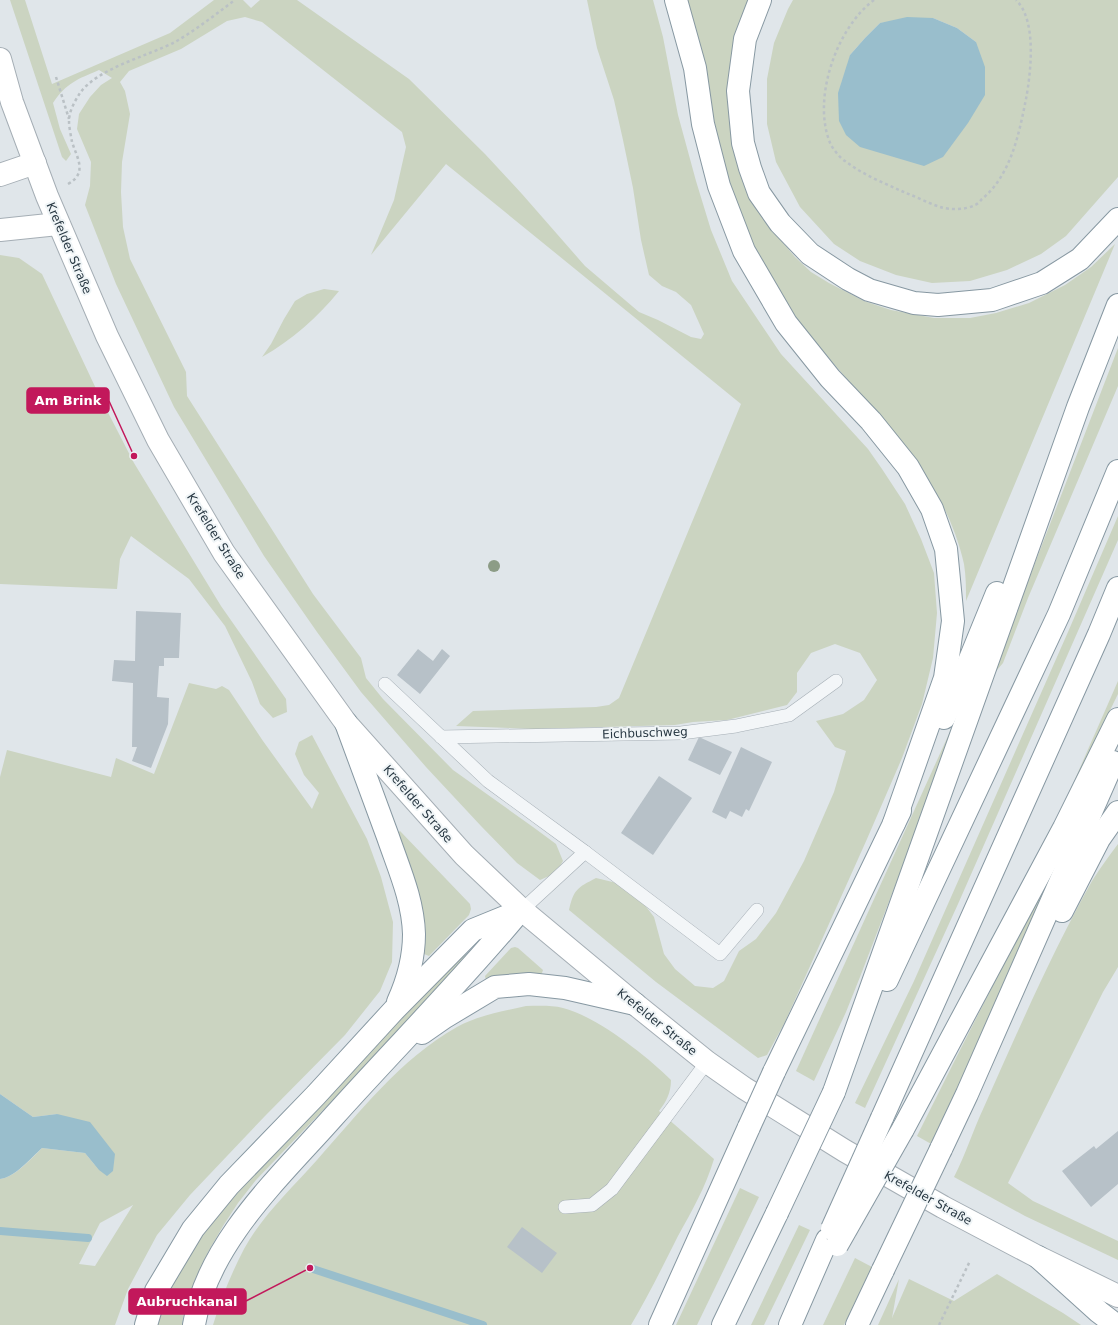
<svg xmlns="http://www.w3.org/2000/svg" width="1118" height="1325" font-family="'DejaVu Sans',sans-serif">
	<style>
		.green { fill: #cbd4c1; fill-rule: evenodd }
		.water { fill: #99becc }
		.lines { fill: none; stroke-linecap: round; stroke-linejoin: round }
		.stream { stroke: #99becc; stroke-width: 8 }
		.building { fill: #b7c1c8 }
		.service-casing { stroke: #a5aeb5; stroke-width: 14 }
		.secondary-casing { stroke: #a5aeb5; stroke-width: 24 }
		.motorway-casing { stroke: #8798a2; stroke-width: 24 }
		.path { stroke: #bac1c5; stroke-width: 2.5; stroke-dasharray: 3 3; stroke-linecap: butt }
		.service { stroke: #f3f6f8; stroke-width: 13 }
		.secondary { stroke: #fff; stroke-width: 22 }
		.motorway { stroke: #fff; stroke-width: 22 }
		.motorway-bridge-casing { stroke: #8798a2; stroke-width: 24; stroke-linecap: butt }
		.motorway-bridge { stroke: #fff; stroke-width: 22 }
		.tree { fill: #8c9c86 }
		.labels { text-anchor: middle; stroke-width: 4; stroke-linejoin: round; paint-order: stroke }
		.street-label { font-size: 12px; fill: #283843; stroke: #f0f5f7 }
		.leader { fill: none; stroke: #c2185b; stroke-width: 1.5 }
		.callout-dot { fill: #c2185b; stroke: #f0f5f7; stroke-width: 1.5 }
		.callout { fill: #c2185b; stroke: #c2185b; stroke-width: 1.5 }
		.callout-label { font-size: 13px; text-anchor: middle; font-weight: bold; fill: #fff }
	</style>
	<rect width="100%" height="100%" fill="#e0e6ea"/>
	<g class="green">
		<path d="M 10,0 L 25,0 L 52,84 L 170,33 L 214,0 L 243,0 L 251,8 L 260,0 L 297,0 L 409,79 L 485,154 L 522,194 L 585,266 L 639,312 L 658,320 L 691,337 L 701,339 L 704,334 L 691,305 L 676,292 L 662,286 L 649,275 L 641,240 L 633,188 L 623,140 L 614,100 L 597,48 L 587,0 L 653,0 L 663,37 L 678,115 L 696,181 L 711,230 L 732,281 L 781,354 L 868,449 L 882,469 L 905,504 L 921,539 L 934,573 L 937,613 L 933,658 L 922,704 L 902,758 L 867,839 L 785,1022 L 767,1055 L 758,1058 L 656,982 L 569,910 C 574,889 577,888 596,878 L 625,885 L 641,900 L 654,917 L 664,954 L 675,969 L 695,986 L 713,988 L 724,981 L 739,951 L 756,939 L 776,913 L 804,861 L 834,792 L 846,751 L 835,747 L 816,721 L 843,714 L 864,700 L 877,680 L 860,653 L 835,644 L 811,653 L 797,673 L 797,692 L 787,705 L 727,720 L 693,722 L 675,725 L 534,729 L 456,726 L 473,711 L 596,707 L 609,705 L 619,698 L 741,404 L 446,164 L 371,255 L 394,200 L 406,147 L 402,132 L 262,22 L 245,17 L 227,21 L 181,49 L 129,71 L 120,82 L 125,91 L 130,114 L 122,162 L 121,192 L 123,227 L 130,259 L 186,372 L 187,396 L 313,594 L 361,658 L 366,678 L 383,699 L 453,770 L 533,827 L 556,844 L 563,861 L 556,873 L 540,880 L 517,863 L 481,826 L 426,767 L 361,692 L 317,632 L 264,556 L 174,407 L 116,284 L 85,205 L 90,186 L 91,162 L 77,129 L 79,114 L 90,97 L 101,85 L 112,78 L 99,70 C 78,79 66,83 53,103 L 60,129 L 71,154 L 66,161 L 62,157 Z"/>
		<path d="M 687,0 L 751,0 L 729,88 L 729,117 L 734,142 L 773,231 L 795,257 L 811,272 L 829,283 L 864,301 L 891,310 L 934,318 L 970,318 L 996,313 L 1029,303 L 1065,285 L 1091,267 L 1115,244 L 966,601 C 966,589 966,576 964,564 C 938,448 830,380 772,282 C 767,274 765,265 761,257 C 758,252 754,248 752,243 C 717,166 704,82 687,0 Z"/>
		<path d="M 793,0 L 1118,0 L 1118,177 L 1066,236 L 1041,254 L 1007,270 L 970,281 L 932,283 L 896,275 L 860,261 L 834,244 L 800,207 L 776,162 L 767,124 L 767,79 L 774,43 L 788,9 ZM 933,18 L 957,28 L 976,42 L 850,55 L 865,38 L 880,23 Z"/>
		<polygon points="0,255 19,258 42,274 99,395 134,463 221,606 286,699 287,712 273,718 260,704 252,682 225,626 189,579 131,536 120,559 117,589 0,584"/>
		<path d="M 324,289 L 339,291 C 317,318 292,340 262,357 L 271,344 L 284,319 L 295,301 L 307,294 Z"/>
		<polygon points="1118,348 1118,386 1028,598 1003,663 991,677"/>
		<polygon points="1118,516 1118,540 958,904 865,1108 855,1103 914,981 1068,632"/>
		<polygon points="1118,681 1118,694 1065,802"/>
		<path d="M 189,683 L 216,689 L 222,686 L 229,690 L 263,741 L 312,809 L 319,793 L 304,775 L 295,754 L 299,742 L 312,735 L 367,839 L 381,877 L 393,922 L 392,962 L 380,991 L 345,1035 L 265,1116 L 190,1195 L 157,1235 L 128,1289 L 115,1325 L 0,1325 L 0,1179 C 14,1178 33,1157 42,1148 L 85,1153 L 99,1170 L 57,1114 L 33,1117 L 0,1094 L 0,777 L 7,750 L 111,777 L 116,758 L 154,774 ZM 133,1205 L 95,1266 L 79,1264 L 100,1223 Z"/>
		<polygon points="958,714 955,730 860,977 846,1012 814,1081 796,1071"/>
		<path d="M 400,831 L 470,904 L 471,909 L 469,915 L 429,956 L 424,954 C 427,911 414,873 396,834 Z"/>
		<path d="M 1118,844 L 1118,967 L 1103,992 L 1008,1183 L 1033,1201 L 1118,1241 L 1118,1260 L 1025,1216 L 954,1177 C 966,1154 973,1130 984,1107 C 1018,1031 1051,954 1092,881 C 1100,868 1109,856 1118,844 Z"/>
		<polygon points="1046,890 968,1064 933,1145 917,1136 957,1056 1038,897"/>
		<polygon points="476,946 446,982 256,1180 238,1203 223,1226 208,1252 185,1306 182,1325 156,1325 165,1297 201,1236 237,1189 443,973"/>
		<polygon points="515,947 518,948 543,970 542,973 540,975 486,981 485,976 511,948"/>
		<path d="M 526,1006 C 538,1006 551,1005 563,1008 C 596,1016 647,1056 671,1080 C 671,1093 666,1102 659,1111 L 714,1159 C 706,1186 692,1211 678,1236 C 663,1266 648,1296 631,1325 L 213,1325 C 221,1299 231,1274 244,1249 C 262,1216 291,1189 317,1160 C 359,1113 400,1059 457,1027 C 476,1016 504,1011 526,1006 Z"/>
		<polygon points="740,1188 759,1197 697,1325 676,1325"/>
		<polygon points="799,1225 810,1230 764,1325 751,1325"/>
		<polygon points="855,1258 872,1267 844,1325 823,1325"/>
		<polygon points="997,1274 1063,1313 1081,1325 878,1325 899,1279 892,1318 909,1279 954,1301"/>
	</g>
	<g class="water">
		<polygon points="907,17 933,18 957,28 976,42 985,67 985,95 968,123 943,157 924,166 860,147 846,135 839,121 838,93 850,55 865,38 880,23"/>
		<path d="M 0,1094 L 33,1117 L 57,1114 L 90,1122 L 115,1154 L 113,1171 L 107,1176 L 99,1170 L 85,1153 L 42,1148 C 32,1157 14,1178 0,1179 Z"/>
	</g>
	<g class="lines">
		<g class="stream">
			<polyline points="0,1231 88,1238"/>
			<polyline points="310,1268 483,1325"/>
		</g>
	</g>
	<g class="building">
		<polygon points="136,611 181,613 179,658 164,658 164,666 159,666 157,697 169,698 168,724 151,768 132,761 137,747 132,747 133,683 112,681 114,660 135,661"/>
		<polygon points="418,649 433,661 442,649 450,656 420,694 397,675"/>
		<polygon points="699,737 732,752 720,775 688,760"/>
		<polygon points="741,747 772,762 749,811 746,809 742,817 730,811 726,819 712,812"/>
		<polygon points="659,776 692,798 653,855 621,833"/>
		<polygon points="1118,1131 1118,1184 1091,1207 1062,1171 1094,1146 1096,1149"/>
		<polygon points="522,1227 557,1253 542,1273 507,1247"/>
	</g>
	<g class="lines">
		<defs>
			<g id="service">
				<polyline points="385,684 488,781 585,852"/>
				<polyline points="441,737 681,733 736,726 789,715 836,681"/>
				<polyline points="522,910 585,852 720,954 757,910"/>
				<polyline points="565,1207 592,1205 612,1189 707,1062"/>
			</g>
			<g id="secondary">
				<polyline points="0,59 12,102 47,196 107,336 158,440 224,553 346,723 464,855 522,910 635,1004 707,1062 744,1088 845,1151 943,1207 1038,1257 1118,1296"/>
				<polyline points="0,175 35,163"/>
				<polyline points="0,230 58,224"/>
			</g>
			<g id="motorway">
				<polyline points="676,0 695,68 703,124 719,186 744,251 786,323 830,378 871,421 908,467 932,509 946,549 953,621 945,678 894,823"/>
				<polyline points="760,0 745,39 738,91 743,143 750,168 759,193 780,223 810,254 848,279 869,290 914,303 938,305 992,300 1042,283 1080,259 1118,219"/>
				<polyline points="944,718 959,686 997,593"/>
				<path d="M 346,723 C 360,761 374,799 388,837 C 399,869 413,900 414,934 C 414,958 408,980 398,1002"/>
				<polyline points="1062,911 1099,839 1118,812"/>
				<polyline points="887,980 1059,614 1118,471"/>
				<polyline points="422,1033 445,1017 495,987 529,984 565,988 635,1004"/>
				<polyline points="774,1072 900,811"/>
				<polyline points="834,1092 1078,407 1118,305"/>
				<polyline points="882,1118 1099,634 1118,588"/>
				<polyline points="903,1129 1064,828 1118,719"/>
				<polyline points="941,1149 967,1094 1113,762"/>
				<polyline points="1038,1257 1099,1312 1116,1325"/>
				<polyline points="146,1325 156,1291 193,1229 229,1185 316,1095 394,1010 473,930 522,910"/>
				<path d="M 194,1325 C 207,1243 281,1176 334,1116 C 395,1048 460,983 519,912"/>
				<polyline points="660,1325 749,1127"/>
				<polyline points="723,1325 777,1213"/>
				<polyline points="790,1325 827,1240"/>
				<polyline points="857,1325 883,1270"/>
			</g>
		</defs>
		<use href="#service" class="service-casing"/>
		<use href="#secondary" class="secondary-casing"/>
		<use href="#motorway" class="motorway-casing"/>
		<g class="path">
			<path d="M 874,0 C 836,28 811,101 831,145 C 834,150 840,158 845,161 C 863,175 886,184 906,193 C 917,197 928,203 940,207 C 950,210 966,210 975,205 C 978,204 980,201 982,199 C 1011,175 1019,134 1026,99 C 1031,72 1037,20 1016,0"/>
			<polyline points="56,77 69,119"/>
			<path d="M 68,184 C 88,173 77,158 72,142 C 71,136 69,127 69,121 C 69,111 75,101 80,93 C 98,68 148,56 175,42 C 196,30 216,14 235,0"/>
			<polyline points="939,1325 970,1261"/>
		</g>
		<use href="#service" class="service"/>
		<use href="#secondary" class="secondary"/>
		<use href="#motorway" class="motorway"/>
		<defs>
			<g id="motorway-bridge">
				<polyline points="749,1127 774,1072"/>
				<polyline points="777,1213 834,1092"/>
				<polyline points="832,1229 882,1118"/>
				<polyline points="837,1245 903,1129"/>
				<polyline points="883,1270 941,1149"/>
			</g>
		</defs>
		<use href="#motorway-bridge" class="motorway-bridge-casing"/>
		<use href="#motorway-bridge" class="motorway-bridge"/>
	</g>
	<circle class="tree" cx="494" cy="566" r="6"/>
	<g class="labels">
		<g class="street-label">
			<text transform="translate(69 248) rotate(67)" y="4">Krefelder Straße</text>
			<text transform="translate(216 536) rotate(58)" y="4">Krefelder Straße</text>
			<text transform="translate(645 733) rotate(-2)" y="4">Eichbuschweg</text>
			<text transform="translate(418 804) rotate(49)" y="4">Krefelder Straße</text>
			<text transform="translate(657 1022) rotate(39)" y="4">Krefelder Straße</text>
			<text transform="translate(928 1198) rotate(29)" y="4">Krefelder Straße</text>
		</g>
	</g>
	<path class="leader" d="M134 456L109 401M310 1268L246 1301"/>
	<g class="callout-dot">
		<circle cx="134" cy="456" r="4"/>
		<circle cx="310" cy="1268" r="4"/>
	</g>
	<g class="callout">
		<rect x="27" y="388" width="82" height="25" rx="4"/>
		<rect x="129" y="1289" width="117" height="25" rx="4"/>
	</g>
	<g class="callout-label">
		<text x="68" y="405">Am Brink</text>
		<text x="187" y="1306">Aubruchkanal</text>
	</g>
</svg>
